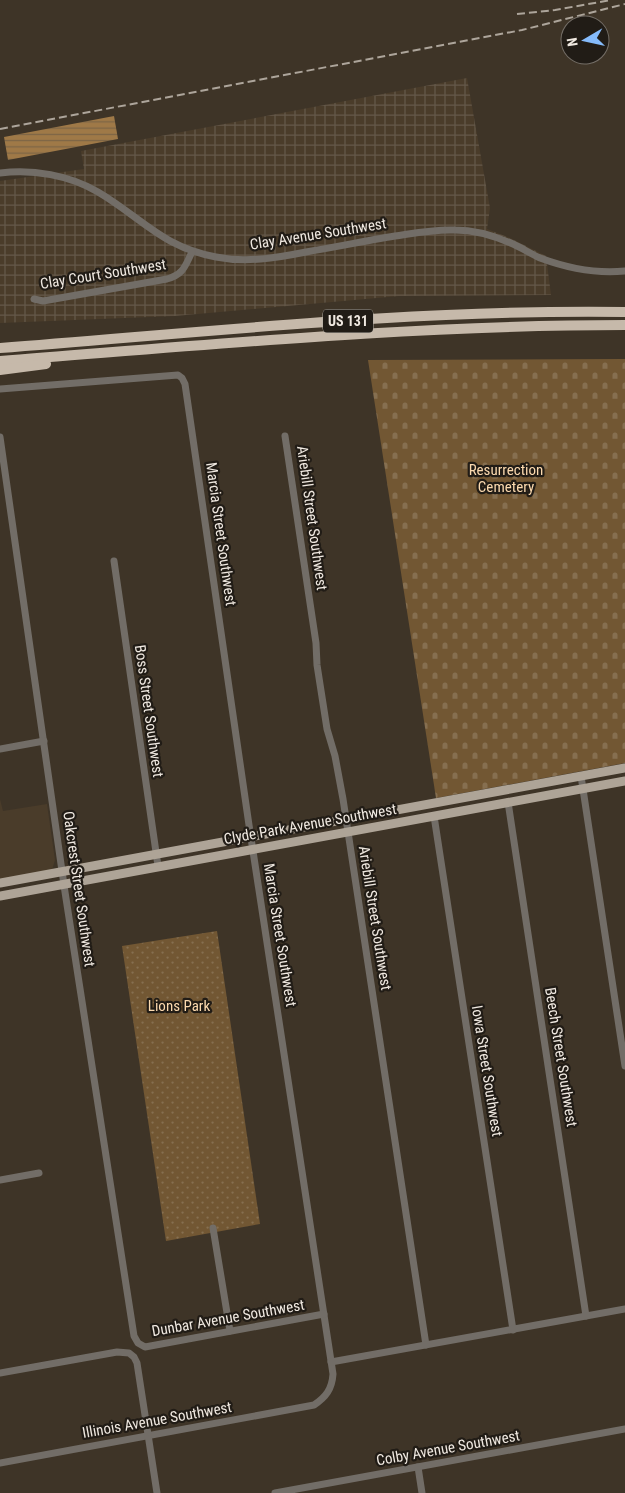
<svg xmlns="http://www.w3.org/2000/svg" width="625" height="1493" font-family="'Roboto Condensed',sans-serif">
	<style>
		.built { fill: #4a3c2a }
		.industrial { fill: url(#industrial-grid) }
		.cemetery { fill: url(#cemetery-stones) }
		.park { fill: url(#park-dots) }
		.water { fill: url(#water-rules) }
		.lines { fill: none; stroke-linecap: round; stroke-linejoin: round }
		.minor { stroke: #726d67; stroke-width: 7 }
		.major { stroke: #aea497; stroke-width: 9 }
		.highway { stroke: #c6b9aa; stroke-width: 10 }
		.rail { stroke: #ada59b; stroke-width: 2; stroke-dasharray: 8 4; stroke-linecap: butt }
		.labels { text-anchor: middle; stroke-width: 4.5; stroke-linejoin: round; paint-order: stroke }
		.shield { fill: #211c16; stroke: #b2aca4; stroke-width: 1 }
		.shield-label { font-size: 14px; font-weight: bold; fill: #f0e9e1 }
		.street-label { font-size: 15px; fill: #f0e9e1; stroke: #211c16 }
		.park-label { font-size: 15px; fill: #fcdaaf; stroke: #211c16 }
	</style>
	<defs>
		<pattern id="industrial-grid" width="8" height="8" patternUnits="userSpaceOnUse" patternTransform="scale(1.25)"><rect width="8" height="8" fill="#4a3c2a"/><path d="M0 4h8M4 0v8" fill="none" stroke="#645849"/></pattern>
		<pattern id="cemetery-stones" width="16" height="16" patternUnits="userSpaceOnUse" patternTransform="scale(1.25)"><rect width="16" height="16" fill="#725733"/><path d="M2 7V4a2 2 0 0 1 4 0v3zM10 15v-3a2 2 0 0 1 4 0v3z" fill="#866f50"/></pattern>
		<pattern id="park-dots" width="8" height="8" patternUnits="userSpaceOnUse" patternTransform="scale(1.25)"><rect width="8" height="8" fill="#725733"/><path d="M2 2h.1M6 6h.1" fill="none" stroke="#866f50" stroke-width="1.8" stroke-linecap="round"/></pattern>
		<pattern id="water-rules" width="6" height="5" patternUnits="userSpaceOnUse" patternTransform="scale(1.25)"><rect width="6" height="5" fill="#9f7947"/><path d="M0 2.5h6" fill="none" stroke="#7c6546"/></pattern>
	</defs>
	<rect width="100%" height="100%" fill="#3e3427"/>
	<polygon class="built" points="0,799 3,811 47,804 55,860 52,870 0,880"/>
	<polygon class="industrial" points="467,78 490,208 487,229 510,238 546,256 551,295 399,296 175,316 0,323 0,181 84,169 81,151"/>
	<polygon class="cemetery" points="625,359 625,763 436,798 368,360"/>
	<polygon class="park" points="217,931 260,1224 166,1241 122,946"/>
	<polygon class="water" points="114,116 118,139 8,160 4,137"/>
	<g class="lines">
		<g class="minor">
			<path d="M 0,173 C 33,169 69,175 98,192 C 142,218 162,247 216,257 C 246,263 276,258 306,252 C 335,247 365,241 395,236 C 415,233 435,229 455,230 C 474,230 495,236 513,244 C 522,248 531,254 540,258 C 567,268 596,274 625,271"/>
			<path d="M 34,299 L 43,301 L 167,279 C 184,274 185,266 192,252"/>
			<path d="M 0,389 L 178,375 L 182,378 L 185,384 L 249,825 L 333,1374 C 332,1389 326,1397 314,1405 L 0,1463"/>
			<polyline points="285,436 316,643 317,665 327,729 335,756 343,799 426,1345"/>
			<polyline points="0,437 65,892 134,1336 138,1343 145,1347 324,1314"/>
			<polyline points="114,561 158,866"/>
			<polyline points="0,749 44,741"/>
			<polyline points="581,776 625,1066"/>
			<polyline points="508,802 586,1316"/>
			<polyline points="434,816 513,1330"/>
			<polyline points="0,1180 39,1173"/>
			<polyline points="213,1228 230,1331"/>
			<polyline points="331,1362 625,1309"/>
			<polyline points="0,1373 117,1352 129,1353 134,1357 137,1363 157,1493"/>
			<polyline points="418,1467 422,1493"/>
			<polyline points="275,1493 625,1429"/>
		</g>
		<g class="major">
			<polyline points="0,883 625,768"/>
			<polyline points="0,896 625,781"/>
		</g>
		<g class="highway">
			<path d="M 0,348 C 208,332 416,309 625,312"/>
			<path d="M 0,361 C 208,345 416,325 625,325"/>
			<polyline points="0,370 46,364"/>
		</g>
		<g class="rail">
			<polyline points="517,14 555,10 611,0"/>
			<polyline points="0,129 522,30 625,4"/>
		</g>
	</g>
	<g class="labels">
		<rect class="shield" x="323" y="309.5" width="50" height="23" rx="4"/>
		<g class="shield-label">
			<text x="348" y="326">US 131</text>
		</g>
		<g class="street-label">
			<text transform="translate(318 234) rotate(-9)" y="5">Clay Avenue Southwest</text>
			<text transform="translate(103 274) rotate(-9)" y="5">Clay Court Southwest</text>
			<text transform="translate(312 518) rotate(82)" y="5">Ariebill Street Southwest</text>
			<text transform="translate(221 534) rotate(82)" y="5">Marcia Street Southwest</text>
			<text transform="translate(149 711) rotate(82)" y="5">Boss Street Southwest</text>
			<text transform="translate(310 824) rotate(-10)" y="5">Clyde Park Avenue Southwest</text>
			<text transform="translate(79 889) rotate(82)" y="5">Oakcrest Street Southwest</text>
			<text transform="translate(375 918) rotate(81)" y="5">Ariebill Street Southwest</text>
			<text transform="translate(280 935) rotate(81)" y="5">Marcia Street Southwest</text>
			<text transform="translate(561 1057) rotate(81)" y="5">Beech Street Southwest</text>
			<text transform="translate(487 1071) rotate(81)" y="5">Iowa Street Southwest</text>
			<text transform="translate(228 1318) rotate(-10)" y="5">Dunbar Avenue Southwest</text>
			<text transform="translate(157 1420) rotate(-10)" y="5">Illinois Avenue Southwest</text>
			<text transform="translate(448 1448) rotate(-10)" y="5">Colby Avenue Southwest</text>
		</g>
		<g class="park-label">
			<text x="506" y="475">Resurrection<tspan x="506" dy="17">Cemetery</tspan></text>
			<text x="179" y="1011">Lions Park</text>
		</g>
	</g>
	<g transform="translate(585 40) rotate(261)"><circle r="24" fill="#211c16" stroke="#746e67"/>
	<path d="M0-4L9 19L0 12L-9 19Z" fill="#85bbfb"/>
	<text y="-8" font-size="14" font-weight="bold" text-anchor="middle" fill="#f0e9e1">N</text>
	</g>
</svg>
